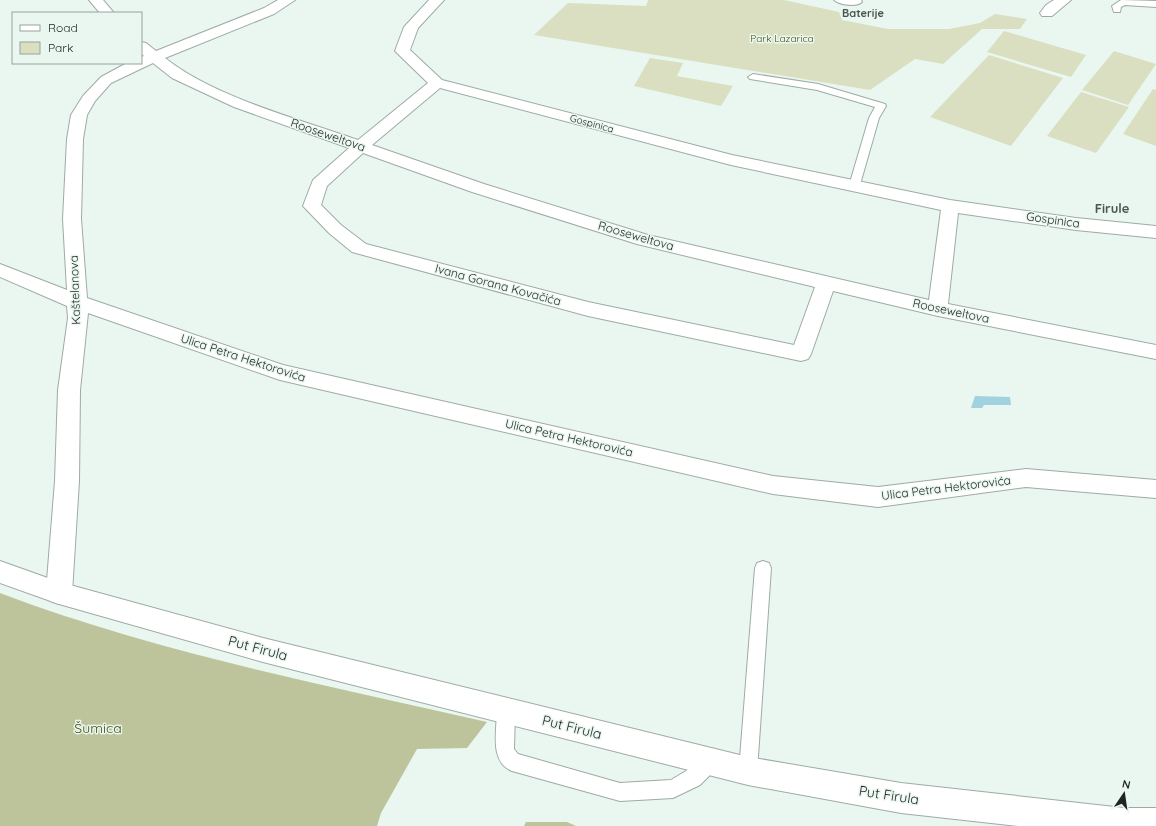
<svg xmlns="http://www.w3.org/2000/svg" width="1156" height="826" font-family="Quicksand,sans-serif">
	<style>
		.green { fill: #d9dfc0 }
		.forest { fill: #bdc49b }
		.water { fill: #a0d2e0 }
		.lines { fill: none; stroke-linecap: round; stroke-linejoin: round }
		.service-casing { stroke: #9eaba5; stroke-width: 2 }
		.minor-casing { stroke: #9eaba5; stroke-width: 2 }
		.tertiary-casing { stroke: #9eaba5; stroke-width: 2 }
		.service { fill: #fff; fill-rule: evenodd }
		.minor { fill: #fff; fill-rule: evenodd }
		.tertiary { fill: #fff; fill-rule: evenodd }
		.labels { text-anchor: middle; stroke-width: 3; stroke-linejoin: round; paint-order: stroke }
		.far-park-label { font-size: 10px; fill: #484e0c; stroke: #e9f7f0 }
		.far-street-label { font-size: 10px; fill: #1f2422; stroke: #e9f7f0 }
		.far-neighbourhood-label { font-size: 11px; font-weight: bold; fill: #4a5550; stroke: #e9f7f0 }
		.street-label { font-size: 12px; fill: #1f2422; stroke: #e9f7f0 }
		.neighbourhood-label { font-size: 13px; font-weight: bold; fill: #4a5550; stroke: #e9f7f0 }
		.near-street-label { font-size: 14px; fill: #1f2422; stroke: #e9f7f0 }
		.near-park-label { font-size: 14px; fill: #484e0c; stroke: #e9f7f0 }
	</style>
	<rect width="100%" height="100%" fill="#e9f7f0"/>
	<g class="green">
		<polygon points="648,0 784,0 839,12 842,20 888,29 949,29 980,23 995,14 1027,19 1020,29 982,29 943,64 915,59 870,90 534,35 568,3 646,6"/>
		<polygon points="1004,31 1086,55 1071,77 987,52"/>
		<polygon points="1114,51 1156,64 1128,105 1082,90"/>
		<polygon points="989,55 1063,78 1011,146 930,117"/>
		<polygon points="650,58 683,63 677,76 733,86 721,106 634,86"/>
		<polygon points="1153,89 1156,90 1156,146 1123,134"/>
		<polygon points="1081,92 1129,107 1096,153 1047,136"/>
	</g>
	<g class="forest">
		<path d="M 0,593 C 155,652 325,685 487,722 L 467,748 L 417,749 L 381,813 L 377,826 L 0,826 Z"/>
		<polygon points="526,822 567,822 576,826 524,826"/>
	</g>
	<polygon class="water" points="975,396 1010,397 1011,405 984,405 982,408 971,408"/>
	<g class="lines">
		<defs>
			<g id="service">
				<path d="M 834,0 L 861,0 L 862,2 C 857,7 839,5 834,0 Z"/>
				<polygon points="1121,0 1156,1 1156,7 1125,5 1121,7 1120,12 1114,12 1112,6"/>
				<polygon points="753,74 818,84 885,104 886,106 879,118 859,188 855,189 849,186 869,118 875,107 817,90 750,79 748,77"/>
				<polygon points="763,561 769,563 771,568 757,771 755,778 748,780 741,778 739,771 755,568 757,563"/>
				<path d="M 506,702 L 512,704 L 515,710 L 514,749 L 518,754 L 620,783 L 671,780 L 686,771 L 705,756 L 711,753 L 717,756 L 720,762 L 717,768 L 700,785 L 673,798 L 620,801 L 512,771 C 489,762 497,730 497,710 L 500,704 Z"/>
			</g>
			<g id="minor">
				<polygon points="89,0 103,0 114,13 100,13"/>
				<path d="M 278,0 L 295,0 L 274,14 L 165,58 C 214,97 298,119 358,140 L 428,83 L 395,51 L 404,27 L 429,0 L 444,0 L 418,28 L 410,50 L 442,80 L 732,155 L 950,200 L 1076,218 L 1156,226 L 1156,238 L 1076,230 L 958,213 L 948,304 L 1156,345 L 1156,359 L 938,316 L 833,291 L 811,354 L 808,359 L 801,361 L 588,316 L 352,252 L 329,233 L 303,206 L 313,180 L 349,148 L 234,107 L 172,78 L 153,63 L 111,83 L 95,101 L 87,115 L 83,139 L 81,219 L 87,298 L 283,365 L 773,476 L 878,487 L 1026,469 L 1156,480 L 1156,498 L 1026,487 L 878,507 L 773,494 L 280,380 L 88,313 L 80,390 L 79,481 L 72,593 L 68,601 L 59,604 L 50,601 L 46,593 L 55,481 L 58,390 L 68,318 L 67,306 L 0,277 L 0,264 L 67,290 L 63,219 L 67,139 L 71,115 L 83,96 L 101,77 L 127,63 L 141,63 L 141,57 L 144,56 L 141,53 L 141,42 L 146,43 L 156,51 L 264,8 ZM 440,88 L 731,165 L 941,210 L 929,300 L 648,235 L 484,184 L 372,145 ZM 363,153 L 472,192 L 637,244 L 815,287 L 794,345 L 588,302 L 366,244 L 341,225 L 321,205 L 327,186 Z"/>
				<polygon points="1054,0 1071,0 1052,16 1042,16 1040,13 1046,5"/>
			</g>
			<polygon id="tertiary" points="0,561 59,582 263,638 748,757 901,783 1124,808 1156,808 1156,826 1018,826 901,813 748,785 263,662 59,604 0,583"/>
		</defs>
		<use href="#service" class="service-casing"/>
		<use href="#minor" class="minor-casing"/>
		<use href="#tertiary" class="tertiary-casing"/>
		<use href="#service" class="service"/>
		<use href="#minor" class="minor"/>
		<use href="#tertiary" class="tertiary"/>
	</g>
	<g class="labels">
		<g class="far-park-label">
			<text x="782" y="42">Park Lazarica</text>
		</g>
		<g class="far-street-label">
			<text transform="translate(592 123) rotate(15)" y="4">Gospinica</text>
		</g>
		<g class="far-neighbourhood-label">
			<text x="863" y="17">Baterije</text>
		</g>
		<g class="street-label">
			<text transform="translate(328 135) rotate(19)" y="4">Rooseweltova</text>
			<text transform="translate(1053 220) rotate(8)" y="4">Gospinica</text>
			<text transform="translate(636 236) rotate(16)" y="4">Rooseweltova</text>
			<text transform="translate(498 285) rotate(15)" y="4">Ivana Gorana Kovačića</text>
			<text transform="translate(75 290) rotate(-92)" y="4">Kaštelanova</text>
			<text transform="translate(951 311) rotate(12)" y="4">Rooseweltova</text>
			<text transform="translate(243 358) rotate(18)" y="4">Ulica Petra Hektorovića</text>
			<text transform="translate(569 438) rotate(13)" y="4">Ulica Petra Hektorovića</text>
			<text transform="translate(946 488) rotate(-7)" y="4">Ulica Petra Hektorovića</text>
		</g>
		<g class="neighbourhood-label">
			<text x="1112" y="213">Firule</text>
		</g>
		<g class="near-street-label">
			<text transform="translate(258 648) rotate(15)" y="5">Put Firula</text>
			<text transform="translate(572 727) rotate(14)" y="5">Put Firula</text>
			<text transform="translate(889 795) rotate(9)" y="5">Put Firula</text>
		</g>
		<g class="near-park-label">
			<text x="98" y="733">Šumica</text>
		</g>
	</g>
	<rect x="12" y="12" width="130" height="52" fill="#e9f7f0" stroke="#98a39e"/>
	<rect x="20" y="25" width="20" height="6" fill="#ffffff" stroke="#98a39e"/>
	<text x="48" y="32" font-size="12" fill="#1f2422">Road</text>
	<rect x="20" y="42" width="20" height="12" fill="#d9dfc0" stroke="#98a39e"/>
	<text x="48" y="52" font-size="12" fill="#1f2422">Park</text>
	<g transform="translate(1124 794) rotate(13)" stroke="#e9f7f0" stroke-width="3" paint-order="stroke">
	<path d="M0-3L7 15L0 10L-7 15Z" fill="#1f2422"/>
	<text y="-6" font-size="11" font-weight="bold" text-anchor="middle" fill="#1f2422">N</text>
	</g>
</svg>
